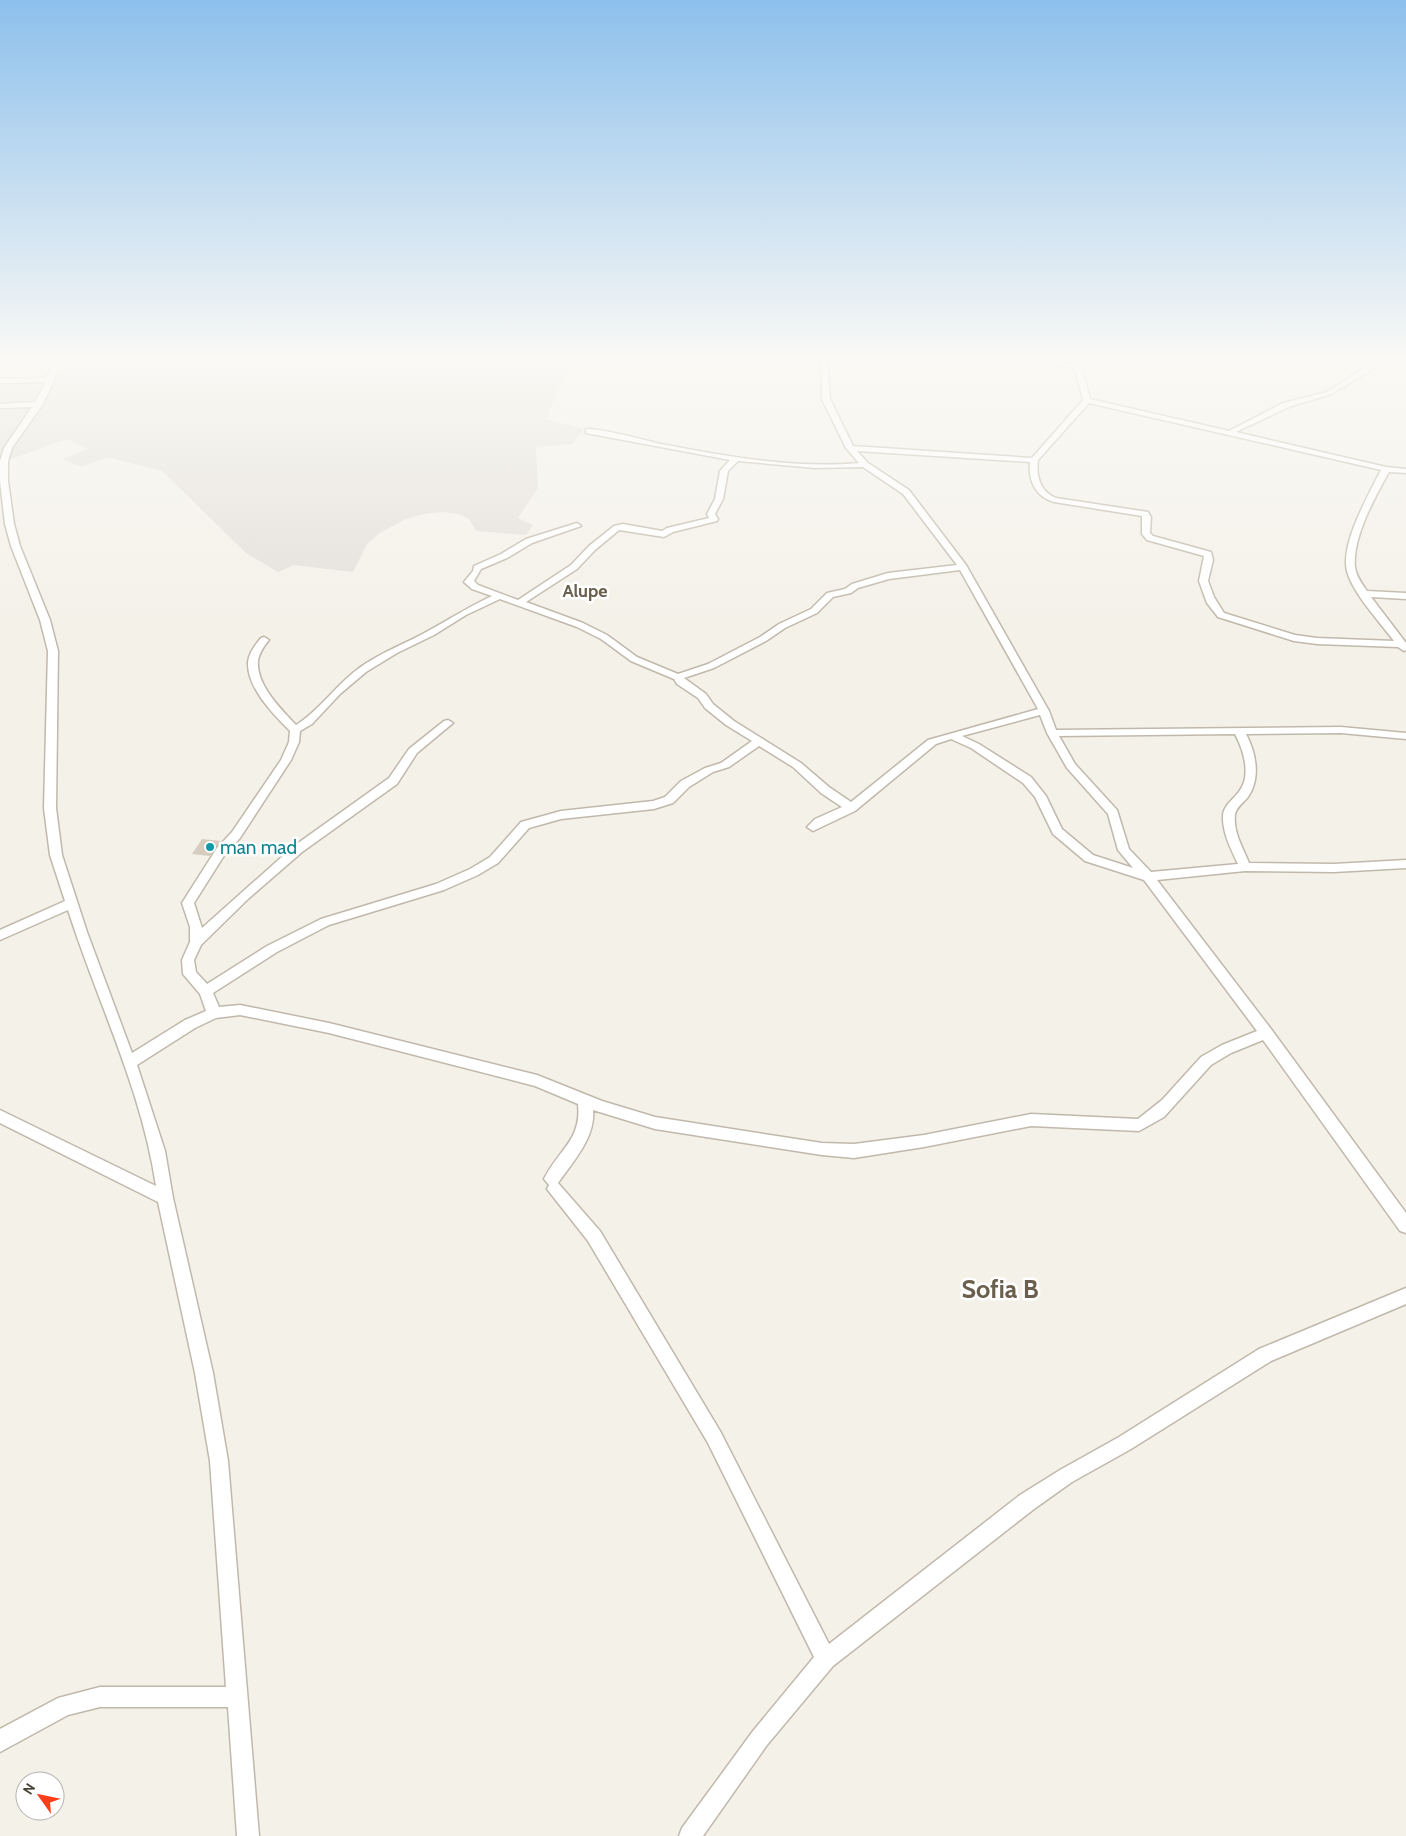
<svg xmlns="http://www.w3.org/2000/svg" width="1406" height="1836" font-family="Cabin,sans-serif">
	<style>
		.industrial { fill: #e4e0da }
		.building { fill: #d6cdbe }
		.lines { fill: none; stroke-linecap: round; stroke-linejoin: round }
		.minor-casing { stroke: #c0b9ab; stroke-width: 3 }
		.minor { fill: #fff; fill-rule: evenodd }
		.culture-dot { fill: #0f9aa8; stroke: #fff; stroke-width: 2 }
		.labels { text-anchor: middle; stroke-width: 5; stroke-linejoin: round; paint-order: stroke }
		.far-quarter-label { font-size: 18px; font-weight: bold; fill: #6b604e; stroke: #fff }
		.culture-label { font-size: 19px; fill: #0d838f; stroke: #fff; text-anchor: start }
		.near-quarter-label { font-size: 25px; font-weight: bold; fill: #6b604e; stroke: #fff }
	</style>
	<rect width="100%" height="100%" fill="#f4f1e9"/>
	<polygon class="industrial" points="64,362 134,362 135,363 140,362 580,362 565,374 546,419 584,429 572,444 536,447 538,488 518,518 533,525 526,535 476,531 469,519 459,514 442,512 423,514 404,520 380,533 367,544 353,572 294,565 278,572 246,553 162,471 107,457 81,467 63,459 88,449 67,439 11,459 0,465 0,378 38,377 59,372"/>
	<polygon class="building" points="202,839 221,841 210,856 192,854"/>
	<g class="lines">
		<defs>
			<path id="minor" d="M 53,362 L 59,362 L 54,380 L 43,404 L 12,448 L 8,461 L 8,481 L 14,524 L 20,546 L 50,620 L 58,651 L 56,808 L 62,855 L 87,932 L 132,1053 L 185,1020 L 206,1011 L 200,994 L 183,974 L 182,960 L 190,942 L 190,927 L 182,903 L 217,848 L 232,832 L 281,760 L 289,742 L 290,731 C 273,714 247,688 248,662 C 249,653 255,645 261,638 L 264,637 L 269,640 C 264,646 259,653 258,661 C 256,685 281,709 296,725 C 319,711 336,685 358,669 C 379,653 405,644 428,631 C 450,619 470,606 492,596 L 472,589 L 464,582 L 473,571 L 474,566 L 501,554 L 526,539 L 577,523 L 581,526 L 532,543 L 507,558 L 481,569 L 474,581 L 478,585 L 518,600 L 571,565 L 589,546 L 614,526 L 623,524 L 662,531 L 667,528 L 709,518 L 707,514 L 715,499 L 720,471 L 730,460 L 586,433 L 586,429 C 601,428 644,440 661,444 C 725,456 794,469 859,463 L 846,448 L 822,399 L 821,362 L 827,362 L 830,399 L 853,446 L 1032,458 L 1083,400 L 1075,368 L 1044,364 L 1041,362 L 1077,364 L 1089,362 L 1082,367 L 1090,399 L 1229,431 L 1283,403 L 1327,392 L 1373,362 L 1380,362 L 1368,372 L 1331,394 L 1289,407 L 1236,432 L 1386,467 L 1406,469 L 1406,473 L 1389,472 C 1375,497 1352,538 1355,567 C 1356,576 1362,584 1367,591 L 1406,593 L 1406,599 L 1371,597 L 1406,643 L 1406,650 L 1404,651 L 1398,647 L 1317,644 L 1294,641 L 1218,617 L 1207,603 L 1199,581 L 1204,556 L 1147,540 L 1142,534 L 1142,516 L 1054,502 C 1036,497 1028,481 1030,462 L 857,451 L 868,463 L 909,490 L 966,565 L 1049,711 L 1056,730 L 1341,727 L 1406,733 L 1406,739 L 1341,733 L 1246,734 C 1256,753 1261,778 1248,797 C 1243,803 1236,807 1235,815 C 1233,832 1243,848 1249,863 L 1334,864 L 1406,860 L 1406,868 L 1334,872 L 1245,871 L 1157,880 L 1271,1029 L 1406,1213 L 1406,1233 L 1400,1231 L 1263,1040 L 1231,1053 L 1211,1065 L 1164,1117 L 1139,1131 L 1031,1126 L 924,1147 L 854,1158 L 822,1155 L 655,1129 L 593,1110 C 596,1137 572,1163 558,1183 L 600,1231 L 720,1431 L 829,1644 L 1020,1495 L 1060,1470 L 1119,1437 L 1259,1349 L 1406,1288 L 1406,1304 L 1271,1361 L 1131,1449 L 1072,1482 L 1034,1509 L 833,1666 L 767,1745 L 703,1836 L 679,1836 L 682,1828 L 753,1731 L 814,1657 L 708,1443 L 588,1241 L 547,1189 L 549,1185 L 544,1179 C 558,1150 582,1140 578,1104 L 535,1086 L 329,1033 L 240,1015 L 216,1018 L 195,1028 L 137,1065 L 165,1151 L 173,1198 L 213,1373 L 228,1461 L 259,1836 L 237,1836 L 228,1707 L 100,1707 L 68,1715 L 0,1752 L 0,1729 L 58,1698 L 100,1687 L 226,1687 L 210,1461 L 195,1373 L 158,1202 L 0,1123 L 0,1110 L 156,1186 C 142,1090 97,1001 68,910 L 0,940 L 0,930 L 65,901 L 50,855 L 44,808 L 48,651 L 40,620 L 11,546 L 5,524 L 0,481 L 0,461 L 4,448 L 32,407 L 0,408 L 0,404 L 35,402 L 46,382 L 0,383 L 0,379 L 47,378 ZM 1089,403 L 1381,470 C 1369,494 1340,544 1347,571 C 1353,594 1380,622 1394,641 L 1317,638 L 1295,635 L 1224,613 L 1214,597 L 1208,581 L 1213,560 L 1211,552 L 1153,536 L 1150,533 L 1151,517 L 1148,512 L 1056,498 C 1040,491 1036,477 1038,460 ZM 738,461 L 815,468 L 863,467 L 903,494 L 957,565 L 888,573 L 852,584 L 845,589 L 827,593 L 811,609 L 779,624 L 760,637 L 708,664 L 678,674 L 637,657 L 607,635 L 583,623 L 526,602 L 577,569 L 595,550 L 619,530 L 664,537 L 673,532 L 717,521 L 718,519 L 715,514 L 723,499 L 728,471 ZM 960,570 L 1038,709 L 928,740 L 851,802 L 829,787 L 801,763 L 734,721 L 713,704 L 706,694 L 684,678 L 714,668 L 766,641 L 785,628 L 817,613 L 833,597 L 851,593 L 858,588 L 889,579 ZM 500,599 L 577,627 L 601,639 L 631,661 L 674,679 L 677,684 L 698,698 L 705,708 L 726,725 L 752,741 L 721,763 L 705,768 L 681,781 L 665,797 L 653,801 L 561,811 L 521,822 L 490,857 L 470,869 L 436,884 L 321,919 L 267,946 L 207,984 L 196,972 L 194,960 L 201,945 L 248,899 L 302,852 L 397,784 L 417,753 L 453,723 L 448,720 L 444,721 L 409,749 L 389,778 L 294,846 L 202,928 L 194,903 L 225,854 L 240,838 L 291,760 L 299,742 L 300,731 L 312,724 L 340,694 L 366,672 L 397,653 L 434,635 L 466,615 ZM 1040,715 L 1047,733 L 1067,768 L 1108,814 L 1118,850 L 1133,868 L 1093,855 L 1062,829 L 1046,796 L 1031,777 L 979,744 L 962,736 ZM 1235,734 C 1244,751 1252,777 1238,793 C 1232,800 1224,806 1223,815 C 1222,832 1231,849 1238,864 L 1151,872 L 1129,849 L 1117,810 L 1075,764 L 1059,736 ZM 951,739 L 971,748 L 1023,783 L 1035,797 L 1053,834 L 1085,861 L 1144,880 L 1257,1031 L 1222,1045 L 1201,1057 L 1162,1100 L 1138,1119 L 1031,1114 L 924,1135 L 854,1144 L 822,1143 L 655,1117 L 602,1101 L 537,1075 L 329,1023 L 240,1005 L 219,1007 L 213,993 L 277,952 L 329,925 L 444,890 L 478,875 L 498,863 L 529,828 L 561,819 L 654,809 L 673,803 L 689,787 L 713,772 L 729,767 L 759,746 L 793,767 L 821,793 L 842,807 L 815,819 L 807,827 L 813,831 L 855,811 L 936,744 Z"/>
		</defs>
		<use href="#minor" class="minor-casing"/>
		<use href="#minor" class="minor"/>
	</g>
	<linearGradient id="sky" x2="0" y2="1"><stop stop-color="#8dc0ec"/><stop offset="0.58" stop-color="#faf9f5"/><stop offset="1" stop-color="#faf9f5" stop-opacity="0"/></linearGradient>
	<rect width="1406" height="619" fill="url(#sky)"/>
	<circle class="culture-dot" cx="210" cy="847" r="5"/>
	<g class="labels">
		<g class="far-quarter-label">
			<text x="585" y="597">Alupe</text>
		</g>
		<g class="culture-label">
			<text x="220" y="854">man mad</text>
		</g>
		<g class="near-quarter-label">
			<text x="1000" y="1298">Sofia B</text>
		</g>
	</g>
	<g transform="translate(40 1796) rotate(303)"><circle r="24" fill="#ffffff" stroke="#b6b3af"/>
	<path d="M0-4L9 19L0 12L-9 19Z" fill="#fb3e19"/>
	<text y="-8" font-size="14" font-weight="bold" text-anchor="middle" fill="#484237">N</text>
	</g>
</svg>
